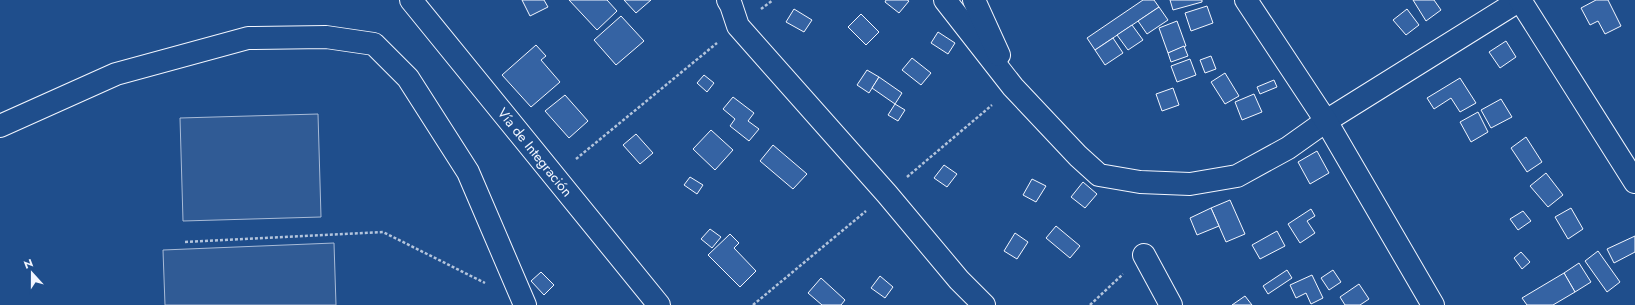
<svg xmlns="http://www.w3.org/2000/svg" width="1635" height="305" font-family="Jost,sans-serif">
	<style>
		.built { fill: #305b95; stroke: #a8bbd7 }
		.building { fill: #3563a3; stroke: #f2f6ff }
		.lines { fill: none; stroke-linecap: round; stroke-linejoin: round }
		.minor-casing { stroke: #f2f6ff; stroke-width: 24 }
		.secondary-casing { stroke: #f2f6ff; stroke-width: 24 }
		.path { stroke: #b3c4dc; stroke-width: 2.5; stroke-dasharray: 3 2; stroke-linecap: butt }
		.minor { stroke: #1f4e8c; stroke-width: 22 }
		.secondary { stroke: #1f4e8c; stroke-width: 22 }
		.labels { text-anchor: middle; stroke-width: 3; stroke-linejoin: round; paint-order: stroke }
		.street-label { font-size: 14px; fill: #f2f6ff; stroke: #1f4e8c }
	</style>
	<rect width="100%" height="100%" fill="#1f4e8c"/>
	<g class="built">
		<polygon points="318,114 321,217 183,221 180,118"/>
		<polygon points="334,243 336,305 165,305 163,250"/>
	</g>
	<g class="building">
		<polygon points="522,0 544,0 548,7 530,16"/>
		<polygon points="569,0 607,0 617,11 597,30"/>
		<polygon points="624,0 651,0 636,13"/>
		<polygon points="886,0 907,0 909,1 899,13 885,2"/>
		<polygon points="1143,0 1154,0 1159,7 1095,50 1087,38"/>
		<polygon points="1170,0 1202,0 1202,2 1173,10"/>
		<polygon points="1413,0 1434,0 1441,10 1426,21"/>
		<polygon points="1596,0 1608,0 1621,26 1605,34 1598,21 1590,25 1581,8"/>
		<polygon points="1207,6 1213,23 1191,31 1185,13"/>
		<polygon points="1159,7 1168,20 1147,34 1138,21"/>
		<polygon points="794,9 812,20 804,32 786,22"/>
		<polygon points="1407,9 1419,25 1406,35 1393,20"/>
		<polygon points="861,14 879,32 866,45 848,27"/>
		<polygon points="621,16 644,41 616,65 594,40"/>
		<polygon points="1177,21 1186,46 1168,53 1159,28"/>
		<polygon points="1132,25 1143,40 1128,50 1117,35"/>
		<polygon points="938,32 955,43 948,54 931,43"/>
		<polygon points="1113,38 1123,53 1105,65 1095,50"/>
		<polygon points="1506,41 1516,57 1500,68 1489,52"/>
		<polygon points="536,45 546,56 541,60 560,82 531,107 502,75"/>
		<polygon points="1184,46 1188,56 1171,62 1168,53"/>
		<polygon points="1211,56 1216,69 1205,73 1200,60"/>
		<polygon points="912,58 931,73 921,85 902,70"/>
		<polygon points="1190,59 1196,75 1177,82 1171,66"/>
		<polygon points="867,70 879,77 869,93 857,85"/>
		<polygon points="1225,73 1239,96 1225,104 1211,82"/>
		<polygon points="704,75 714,83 707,92 697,83"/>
		<polygon points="879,77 902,93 895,104 872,88"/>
		<polygon points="1460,78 1476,103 1460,112 1451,98 1434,109 1427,98"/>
		<polygon points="1274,80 1277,87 1260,94 1257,87"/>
		<polygon points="1173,88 1179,105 1162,111 1156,94"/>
		<polygon points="1254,94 1262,112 1242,120 1235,102"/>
		<polygon points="565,95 588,121 569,138 545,111"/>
		<polygon points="733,97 754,113 748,121 759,129 749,141 730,126 735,119 723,109"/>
		<polygon points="1501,99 1512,117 1491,128 1481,110"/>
		<polygon points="895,104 905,110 898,121 888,115"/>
		<polygon points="1478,112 1488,132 1471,142 1460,122"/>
		<polygon points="711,130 733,150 715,170 693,149"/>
		<polygon points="636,134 653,153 640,164 623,145"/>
		<polygon points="1526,137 1542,162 1527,172 1511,148"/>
		<polygon points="773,145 807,174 793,189 760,161"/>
		<polygon points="1317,151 1329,173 1310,184 1298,162"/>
		<polygon points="944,165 957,174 947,187 934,178"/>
		<polygon points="1546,173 1563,195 1548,207 1530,186"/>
		<polygon points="690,177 703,185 697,194 684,185"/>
		<polygon points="1032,179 1046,186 1036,202 1023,195"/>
		<polygon points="1083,182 1097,194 1085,208 1071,197"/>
		<polygon points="1230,200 1245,234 1226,242 1211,208"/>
		<polygon points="1211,208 1219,226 1197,235 1190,218"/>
		<polygon points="1571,208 1583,229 1568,239 1555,217"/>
		<polygon points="1311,209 1315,216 1307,221 1315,233 1300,243 1288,224"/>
		<polygon points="1523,211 1531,221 1518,230 1510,219"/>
		<polygon points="1056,226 1080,246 1070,258 1046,238"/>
		<polygon points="710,229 721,237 712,248 701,239"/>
		<polygon points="1277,231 1285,246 1260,259 1252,245"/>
		<polygon points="1015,233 1028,242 1017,259 1004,251"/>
		<polygon points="730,234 739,243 734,248 756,271 740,287 708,255"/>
		<polygon points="1635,236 1635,252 1614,263 1607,249"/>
		<polygon points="1598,251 1620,282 1607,292 1585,261"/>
		<polygon points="1521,252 1530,262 1522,269 1514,258"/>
		<polygon points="1579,263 1591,282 1575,292 1564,273"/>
		<polygon points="1287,270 1292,278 1268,294 1263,286"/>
		<polygon points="1333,270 1341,282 1329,290 1321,278"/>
		<polygon points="541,272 554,285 544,295 531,281"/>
		<polygon points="1564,273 1575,292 1553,305 1527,305 1522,298"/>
		<polygon points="1312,275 1323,298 1311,304 1306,293 1296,298 1290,285"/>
		<polygon points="880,276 893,287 885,298 871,288"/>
		<polygon points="821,278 845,300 841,305 822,305 808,293"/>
		<polygon points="1359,284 1369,299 1360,305 1345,305 1340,297"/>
		<polygon points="1245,296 1252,305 1232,305"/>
	</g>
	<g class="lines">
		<defs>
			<g id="minor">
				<polyline points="728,0 731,5 738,26 887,194 959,280 984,305"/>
				<polyline points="945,0 1013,87 1078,156 1099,175 1140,182 1190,184 1237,176 1288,148 1326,121 1520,0"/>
				<polyline points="974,0 999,55"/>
				<polyline points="1246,0 1326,121 1433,305"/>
				<polyline points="1520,0 1635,182"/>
				<polyline points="0,126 116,74 248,38 326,37 374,44 408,78 468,172 525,305"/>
				<polyline points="1144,255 1171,305"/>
			</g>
			<polyline id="secondary" points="411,0 659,305"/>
		</defs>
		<use href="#minor" class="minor-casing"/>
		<use href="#secondary" class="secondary-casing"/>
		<g class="path">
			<polyline points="761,9 773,0"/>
			<polyline points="576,159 717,43"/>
			<polyline points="907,177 992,105"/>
			<polyline points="185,242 383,232 485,283"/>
			<polyline points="753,305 866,211"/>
			<polyline points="1090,305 1123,274"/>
		</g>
		<use href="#minor" class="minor"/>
		<use href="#secondary" class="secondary"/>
	</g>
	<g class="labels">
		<g class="street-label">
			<text transform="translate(535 152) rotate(51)" y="5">Vía de Integración</text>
		</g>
	</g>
	<g transform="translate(32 273) rotate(339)" stroke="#1f4e8c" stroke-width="3" paint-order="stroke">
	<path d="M0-3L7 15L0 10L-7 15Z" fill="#f2f6ff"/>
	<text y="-6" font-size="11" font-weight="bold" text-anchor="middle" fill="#f2f6ff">N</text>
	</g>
</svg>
